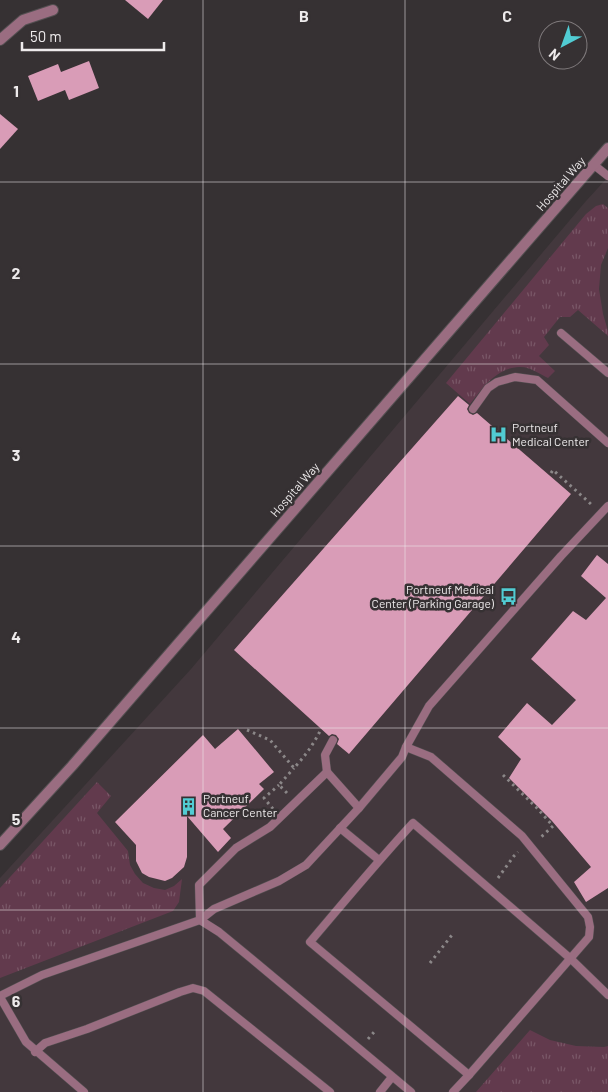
<svg xmlns="http://www.w3.org/2000/svg" width="608" height="1092" font-family="Barlow,sans-serif">
	<style>
		.built { fill: #43383d }
		.grass { fill: url(#grass-tufts) }
		.building { fill: #d99cb7 }
		.lines { fill: none; stroke-linecap: round; stroke-linejoin: round }
		.service-casing { stroke: #534f51; stroke-width: 9 }
		.minor-casing { stroke: #534f51; stroke-width: 12 }
		.tertiary-casing { stroke: #534f51; stroke-width: 12 }
		.path { stroke: #8b8788; stroke-width: 3; stroke-dasharray: 2.5 4; stroke-linecap: butt }
		.service { stroke: #9a6d81; stroke-width: 8 }
		.minor { stroke: #9a6d81; stroke-width: 10 }
		.tertiary { stroke: #9a6d81; stroke-width: 10 }
		.grid { fill: none; stroke: #eeebec; stroke-width: 1; stroke-opacity: 0.55 }
		.labels { text-anchor: middle; stroke-width: 5; stroke-linejoin: round; paint-order: stroke }
		.street-label { font-size: 12px; fill: #eeebec; stroke: #363133 }
		.poi-label { font-size: 12px; fill: #eeebec; stroke: #363133; text-anchor: start }
		.grid-label { font-size: 16px; text-anchor: middle; font-weight: bold; fill: #eeebec; stroke: #363133; stroke-width: 5; stroke-linejoin: round; paint-order: stroke }
	</style>
	<defs>
		<pattern id="grass-tufts" width="24" height="20" patternUnits="userSpaceOnUse" patternTransform="scale(1.25)"><rect width="24" height="20" fill="#623a4d"/><path d="M3 7l-1-3M5 7V3M7 7l1-3M15 17l-1-3M17 17v-4M19 17l1-3" fill="none" stroke="#795767"/></pattern>
	</defs>
	<rect width="100%" height="100%" fill="#363133"/>
	<polygon class="built" points="608,177 608,1092 0,1092 0,878 191,669 586,201"/>
	<g class="grass">
		<path d="M 603,204 L 608,208 L 608,248 L 601,265 L 599,289 L 603,314 L 608,331 L 608,336 L 578,310 L 570,317 L 560,317 L 544,337 L 549,345 L 539,356 L 555,371 L 548,378 C 540,374 529,366 519,367 C 496,368 483,388 470,404 L 446,383 L 586,214 L 596,206 Z"/>
		<polygon points="97,782 111,796 97,813 128,851 130,865 135,874 143,883 154,888 165,890 174,886 182,879 179,902 173,911 0,978 0,888"/>
		<polygon points="530,1030 550,1040 576,1046 604,1047 608,1046 608,1092 476,1092"/>
	</g>
	<g class="building">
		<polygon points="125,0 163,0 148,19"/>
		<polygon points="89,61 99,88 69,100 65,90 38,101 28,76 58,64 61,72"/>
		<polygon points="0,114 18,129 0,149"/>
		<polygon points="458,396 469,405 467,409 469,413 473,415 477,413 571,494 349,754 337,744 339,739 336,735 332,734 329,736 234,650"/>
		<polygon points="597,555 608,564 608,888 586,902 574,882 591,867 552,821 509,778 521,759 498,737 527,703 552,725 576,700 531,659 573,611 586,620 606,598 581,576"/>
		<polygon points="238,729 274,772 259,784 264,789 223,829 231,838 218,852 187,816 187,857 184,867 172,878 165,881 149,877 142,873 136,861 136,845 115,822 203,735 215,749"/>
	</g>
	<g class="lines">
		<defs>
			<g id="service">
				<polyline points="594,165 608,176"/>
				<polyline points="561,333 608,373"/>
				<polyline points="473,409 488,388 497,382 515,377 537,380 608,443"/>
				<path d="M 406,747 L 431,757 L 522,836 L 588,917 L 590,927 L 589,937 L 469,1075 L 310,942 C 344,902 377,862 413,823 L 571,959 L 608,995"/>
				<polyline points="327,772 325,755 333,740"/>
				<polyline points="340,828 379,860"/>
				<polyline points="200,920 219,932 253,960 411,1092"/>
				<polyline points="200,920 199,885 236,848 270,827 327,772 359,808"/>
				<polyline points="0,996 42,975 200,920 214,909 279,881 306,865 359,808 402,757 406,747 429,706 561,556 608,506"/>
				<polyline points="0,997 26,1042 84,1092"/>
				<polyline points="35,1052 45,1043 87,1029 180,992 193,988 204,991 330,1092"/>
				<polyline points="380,1092 392,1077"/>
				<polyline points="453,1092 469,1075"/>
			</g>
			<polyline id="minor" points="0,40 23,20 53,10"/>
			<polyline id="tertiary" points="0,845 72,766 608,148"/>
		</defs>
		<use href="#service" class="service-casing"/>
		<use href="#minor" class="minor-casing"/>
		<use href="#tertiary" class="tertiary-casing"/>
		<g class="path">
			<polyline points="551,473 553,470 592,505"/>
			<path d="M 247,730 L 270,740 L 294,768 C 305,756 314,744 321,729"/>
			<polyline points="503,775 536,807 553,826 540,838"/>
			<polyline points="287,793 279,785 294,768"/>
			<polyline points="273,809 264,798 279,785"/>
			<polyline points="498,878 514,856 518,852"/>
			<polyline points="430,963 452,935"/>
			<polyline points="368,1039 375,1031"/>
		</g>
		<use href="#service" class="service"/>
		<use href="#minor" class="minor"/>
		<use href="#tertiary" class="tertiary"/>
	</g>
	<path class="grid" d="M 203,0 L 203,1092M 405,0 L 405,1092M 0,182 L 608,182M 0,364 L 608,364M 0,546 L 608,546M 0,728 L 608,728M 0,910 L 608,910"/>
	<defs>
		<symbol id="hospital-bare" viewBox="-9 -9 18 18"><path d="M-5-5h3v3.5h4V-5h3V5h-3V1.5h-4V5h-3Z" fill="#51ccd3" stroke="#363133" stroke-width="2.5" paint-order="stroke"/></symbol>
		<symbol id="bus-bare" viewBox="-9 -9 18 18"><path d="M-5-6H5V4H4V6H2V4H-2V6H-4V4H-5ZM-3.5-4V0h7V-4ZM-3.5 1.2v1.5H-2V1.2ZM2 1.2v1.5H3.5V1.2Z" fill="#51ccd3" stroke="#363133" stroke-width="2.5" paint-order="stroke"/></symbol>
		<symbol id="building-bare" viewBox="-9 -9 18 18"><path d="M-4-6H4V6H1V3H-1V6H-4ZM-2.5-4.3h1.7v1.8h-1.7ZM.8-4.3h1.7v1.8H.8ZM-2.5-1h1.7V.8h-1.7ZM.8-1h1.7V.8H.8Z" fill="#51ccd3" stroke="#363133" stroke-width="2.5" paint-order="stroke"/></symbol>
	</defs>
	<g fill-rule="evenodd">
		<use href="#hospital-bare" x="486" y="422" width="25" height="25"/>
		<use href="#bus-bare" x="496" y="584" width="25" height="25"/>
		<use href="#building-bare" x="176" y="794" width="25" height="25"/>
	</g>
	<g class="labels">
		<g class="street-label">
			<text transform="translate(561 184) rotate(-49)" y="4">Hospital Way</text>
			<text transform="translate(295 490) rotate(-49)" y="4">Hospital Way</text>
		</g>
		<g class="poi-label">
			<text x="512" y="432">Portneuf<tspan x="512" dy="14">Medical Center</tspan></text>
			<text x="494" y="594" text-anchor="end">Portneuf Medical<tspan x="494" dy="14">Center (Parking Garage)</tspan></text>
			<text x="203" y="803">Portneuf<tspan x="203" dy="14">Cancer Center</tspan></text>
		</g>
	</g>
	<g class="grid-label">
		<text x="304" y="22">B</text>
		<text x="507" y="22">C</text>
		<text x="16" y="97">1</text>
		<text x="16" y="279">2</text>
		<text x="16" y="461">3</text>
		<text x="16" y="643">4</text>
		<text x="16" y="825">5</text>
		<text x="16" y="1007">6</text>
	</g>
	<g transform="translate(563 45) rotate(221)"><circle r="24" fill="#363133" stroke="#807b7d"/>
	<path d="M0-4L9 19L0 12L-9 19Z" fill="#51ccd3"/>
	<text y="-8" font-size="14" font-weight="bold" text-anchor="middle" fill="#eeebec">N</text>
	</g>
	<path d="M22 42v8h142v-8" fill="none" stroke="#eeebec" stroke-width="2.5"/>
	<text x="30" y="42" font-size="15" fill="#eeebec" stroke="#363133" stroke-width="4" paint-order="stroke">50 m</text>
</svg>
